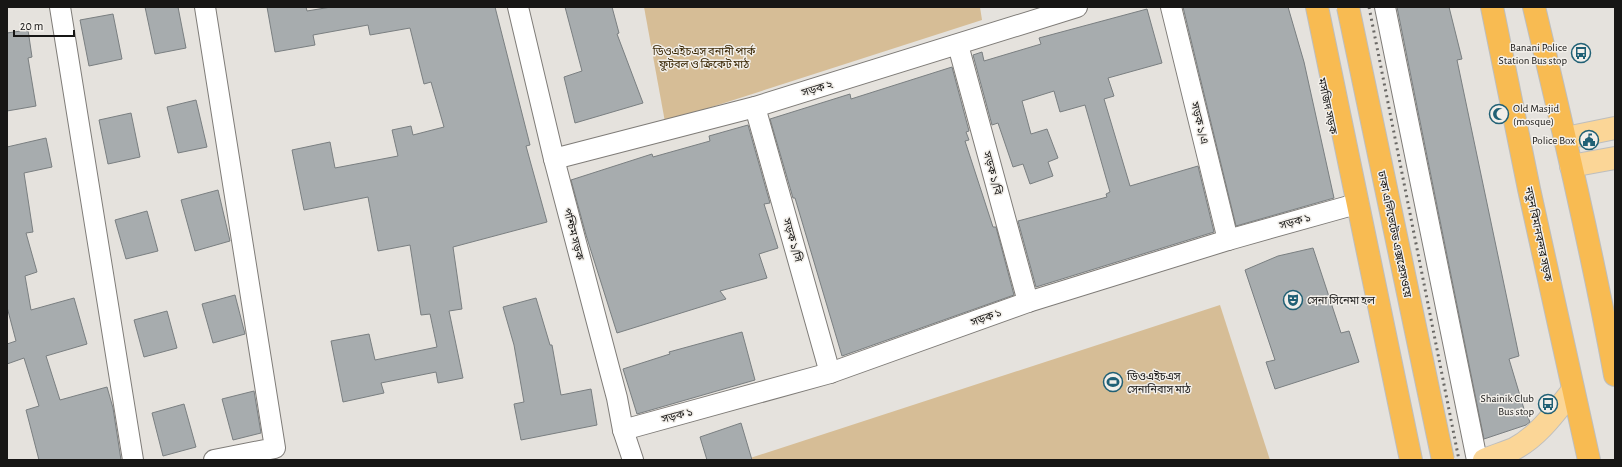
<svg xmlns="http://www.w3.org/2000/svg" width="1622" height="467" font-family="'Alegreya Sans','Noto Sans Bengali',sans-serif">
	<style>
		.green { fill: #d6bd96 }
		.building { fill: #a7acae; stroke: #7a7f81 }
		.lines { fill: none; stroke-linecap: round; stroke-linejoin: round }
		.minor-casing { stroke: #7f7c78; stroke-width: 22 }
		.major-casing { stroke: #bebebd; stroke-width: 24 }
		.highway-casing { stroke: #bebebd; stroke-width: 24 }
		.minor { stroke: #fff; stroke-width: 20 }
		.major { stroke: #fbd697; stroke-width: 22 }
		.highway { stroke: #f8bb52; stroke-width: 22 }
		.tram { stroke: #6a6865; stroke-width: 1 }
		.rail { stroke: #6a6865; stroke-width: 3; stroke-dasharray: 2 4; stroke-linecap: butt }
		.highway-bridge-casing { stroke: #bebebd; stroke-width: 24; stroke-linecap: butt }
		.highway-bridge { stroke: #f8bb52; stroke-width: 22 }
		.labels { text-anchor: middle; stroke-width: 3; stroke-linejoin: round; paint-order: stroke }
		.poi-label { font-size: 11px; fill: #171615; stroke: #f2efea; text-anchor: end }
		.park-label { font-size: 11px; fill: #3a2704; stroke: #f2efea }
		.street-label { font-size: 11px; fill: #171615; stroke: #f2efea }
	</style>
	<rect width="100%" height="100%" fill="#e5e2dd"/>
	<g class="green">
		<polygon points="644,7 980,7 982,20 665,122"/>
		<polygon points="1220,305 1270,460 744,460"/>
	</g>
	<g class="building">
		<polygon points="145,7 178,7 186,48 155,54"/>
		<polygon points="267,7 306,7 307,11 331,7 495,7 530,145 526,146 547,222 453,247 462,309 449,311 463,378 438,383 436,372 381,383 384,393 343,402 331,341 369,334 375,360 437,347 430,314 421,315 410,245 378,251 368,197 304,210 292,150 330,142 335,168 398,156 392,130 411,126 413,135 444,127 431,82 424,84 410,28 370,35 368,25 313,35 315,45 275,52"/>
		<polygon points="565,7 612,7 619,33 617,34 643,103 575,123 564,77 582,71"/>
		<polygon points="1183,7 1288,7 1304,62 1334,198 1236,226"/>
		<polygon points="1397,7 1449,7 1462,59 1457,60 1519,356 1509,359 1524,409 1530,422 1526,425 1484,439"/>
		<polygon points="1147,9 1162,63 1108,78 1114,96 1104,99 1130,186 1198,166 1214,232 1036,287 1018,221 1107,197 1106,194 1110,192 1085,105 1060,112 1054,91 1022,101 1031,134 1047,129 1058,158 1048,162 1053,176 1030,184 1023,164 1013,167 998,123 992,125 973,55 982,52 984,61 1041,44 1039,38"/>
		<polygon points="113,14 122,59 89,66 80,20"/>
		<polygon points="28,30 32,57 28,58 36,106 7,111 7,33"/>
		<polygon points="952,67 969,131 966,132 969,140 965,141 993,227 996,227 1014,295 842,356 795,198 793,198 770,119 850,94 851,99"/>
		<polygon points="196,100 207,147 178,153 167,107"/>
		<polygon points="131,113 140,157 108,164 99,120"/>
		<polygon points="748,125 770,203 764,204 778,248 759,254 767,278 720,291 726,299 617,333 586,235 571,180 652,154 653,157 710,141 709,136"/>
		<polygon points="46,138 52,167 24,173 33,232 26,233 37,272 25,276 31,310 74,298 87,344 46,356 60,400 107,387 113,408 121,460 39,460 26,410 39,406 24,358 7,364 7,344 16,341 7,307 7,147"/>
		<polygon points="218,190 230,241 195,251 181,200"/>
		<polygon points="147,211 158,251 126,259 115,220"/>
		<polygon points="1313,248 1341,333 1349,331 1359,362 1275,389 1266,362 1275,360 1245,270 1278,256"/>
		<polygon points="235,295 245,334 213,343 202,304"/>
		<polygon points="536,298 550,345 552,345 561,395 591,389 597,425 521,440 514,404 524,402 514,345 503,307"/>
		<polygon points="167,311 177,348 144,357 134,320"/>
		<polygon points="742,332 755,380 637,414 623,369 670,354 669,352"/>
		<polygon points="254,391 261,433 233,440 222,399"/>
		<polygon points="184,404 196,447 163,456 152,413"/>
		<polygon points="741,423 752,460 707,460 700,437"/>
	</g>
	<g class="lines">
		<defs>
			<g id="minor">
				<polyline points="60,7 133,460"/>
				<polyline points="205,7 275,448 214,460"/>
				<polyline points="518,7 554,159 617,398 623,430 633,460"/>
				<polyline points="1171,7 1228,240"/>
				<polyline points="1385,7 1477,460"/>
				<polyline points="958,45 1028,302"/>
				<polyline points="755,107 830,373"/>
				<polyline points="554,159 755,107 1077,7"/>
				<polyline points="623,430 830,373 1028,302 1228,240 1349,206"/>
			</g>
			<g id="major">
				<polyline points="1566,138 1615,128"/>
				<polyline points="1571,166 1615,158"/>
				<path d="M 1484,460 C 1494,456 1504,453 1514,449 C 1539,436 1556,411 1573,390"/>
			</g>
			<g id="highway">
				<polyline points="1317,7 1411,460"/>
				<polyline points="1492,7 1529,189 1589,460"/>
				<path d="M 1534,7 C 1563,129 1592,251 1615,375"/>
			</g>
		</defs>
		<use href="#minor" class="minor-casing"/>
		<use href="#major" class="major-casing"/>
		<use href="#highway" class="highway-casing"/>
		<use href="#minor" class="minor"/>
		<use href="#major" class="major"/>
		<use href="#highway" class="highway"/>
		<polyline class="tram" points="1350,7 1442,460"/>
		<polyline class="rail" points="1369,7 1459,460"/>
		<defs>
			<polyline id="highway-bridge" points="1348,7 1443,460"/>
		</defs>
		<use href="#highway-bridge" class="highway-bridge-casing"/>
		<use href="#highway-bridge" class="highway-bridge"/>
	</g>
	<defs>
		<symbol id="bus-ring" viewBox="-11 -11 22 22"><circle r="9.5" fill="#f2efea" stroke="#206075" stroke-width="1.5"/><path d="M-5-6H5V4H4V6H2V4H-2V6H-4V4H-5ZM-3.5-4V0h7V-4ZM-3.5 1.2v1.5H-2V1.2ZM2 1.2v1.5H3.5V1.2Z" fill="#206075"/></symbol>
		<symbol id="mosque-ring" viewBox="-11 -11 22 22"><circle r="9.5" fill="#f2efea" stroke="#206075" stroke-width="1.5"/><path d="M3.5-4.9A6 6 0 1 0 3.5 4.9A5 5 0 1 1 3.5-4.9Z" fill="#206075"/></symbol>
		<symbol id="civic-ring" viewBox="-11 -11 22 22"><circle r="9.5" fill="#f2efea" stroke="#206075" stroke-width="1.5"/><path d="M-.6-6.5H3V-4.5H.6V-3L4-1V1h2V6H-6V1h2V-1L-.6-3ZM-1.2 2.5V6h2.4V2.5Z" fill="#206075"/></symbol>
		<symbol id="theatre-ring" viewBox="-11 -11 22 22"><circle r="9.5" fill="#f2efea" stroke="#206075" stroke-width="1.5"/><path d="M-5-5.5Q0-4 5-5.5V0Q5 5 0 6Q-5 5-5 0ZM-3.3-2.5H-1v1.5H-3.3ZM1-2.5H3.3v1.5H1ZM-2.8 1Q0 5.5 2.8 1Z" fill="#206075"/></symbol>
		<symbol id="stadium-ring" viewBox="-11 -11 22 22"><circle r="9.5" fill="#f2efea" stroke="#206075" stroke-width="1.5"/><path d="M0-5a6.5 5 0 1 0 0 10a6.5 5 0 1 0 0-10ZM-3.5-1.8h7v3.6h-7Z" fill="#206075"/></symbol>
	</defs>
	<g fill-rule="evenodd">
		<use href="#bus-ring" x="1570" y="42" width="22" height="22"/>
		<use href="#mosque-ring" x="1488" y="103" width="22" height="22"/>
		<use href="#civic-ring" x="1578" y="129" width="22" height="22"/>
		<use href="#theatre-ring" x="1282" y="289" width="22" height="22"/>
		<use href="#stadium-ring" x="1102" y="371" width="22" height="22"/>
		<use href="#bus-ring" x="1537" y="393" width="22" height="22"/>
	</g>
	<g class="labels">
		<g class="poi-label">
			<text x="1567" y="51">Banani Police<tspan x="1567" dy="13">Station Bus stop</tspan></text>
			<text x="1513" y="112" text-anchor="start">Old Masjid<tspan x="1513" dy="13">(mosque)</tspan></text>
			<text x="1575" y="144">Police Box</text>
			<text x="1307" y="304" text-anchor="start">সেনা সিনেমা হল</text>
			<text x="1127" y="380" text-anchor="start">ডিওএইচএস<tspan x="1127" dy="13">সেনানিবাস মাঠ</tspan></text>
			<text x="1534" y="402">Shainik Club<tspan x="1534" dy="13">Bus stop</tspan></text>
		</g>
		<g class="park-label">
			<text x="704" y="55">ডিওএইচএস বনানী পার্ক<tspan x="704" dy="13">ফুটবল ও ক্রিকেট মাঠ</tspan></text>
		</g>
		<g class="street-label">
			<text transform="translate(817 88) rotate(-17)" y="4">সড়ক ২</text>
			<text transform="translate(1328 106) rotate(78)" y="4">মসজিদ সড়ক</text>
			<text transform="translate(1200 123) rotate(76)" y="4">সড়ক ১/এ</text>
			<text transform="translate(993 173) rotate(75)" y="4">সড়ক ১/বি</text>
			<text transform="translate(1295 221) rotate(-16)" y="4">সড়ক ১</text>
			<text transform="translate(574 234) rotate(75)" y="4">পশ্চিম সড়ক</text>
			<text transform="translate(1395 234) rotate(78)" y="4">ঢাকা এলিভেটেড এক্সপ্রেসওয়ে</text>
			<text transform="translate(1539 234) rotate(78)" y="4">নতুন বিমানবন্দর সড়ক</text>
			<text transform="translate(793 240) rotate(74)" y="4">সড়ক ১/সি</text>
			<text transform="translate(986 317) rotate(-20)" y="4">সড়ক ১</text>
			<text transform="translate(677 415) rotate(-15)" y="4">সড়ক ১</text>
		</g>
	</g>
	<rect width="1622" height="467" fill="none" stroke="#171615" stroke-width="16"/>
	<path d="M14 30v6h60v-6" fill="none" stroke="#171615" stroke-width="2"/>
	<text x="20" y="30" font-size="12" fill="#171615" stroke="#f2efea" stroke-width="3" paint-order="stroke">20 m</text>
</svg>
